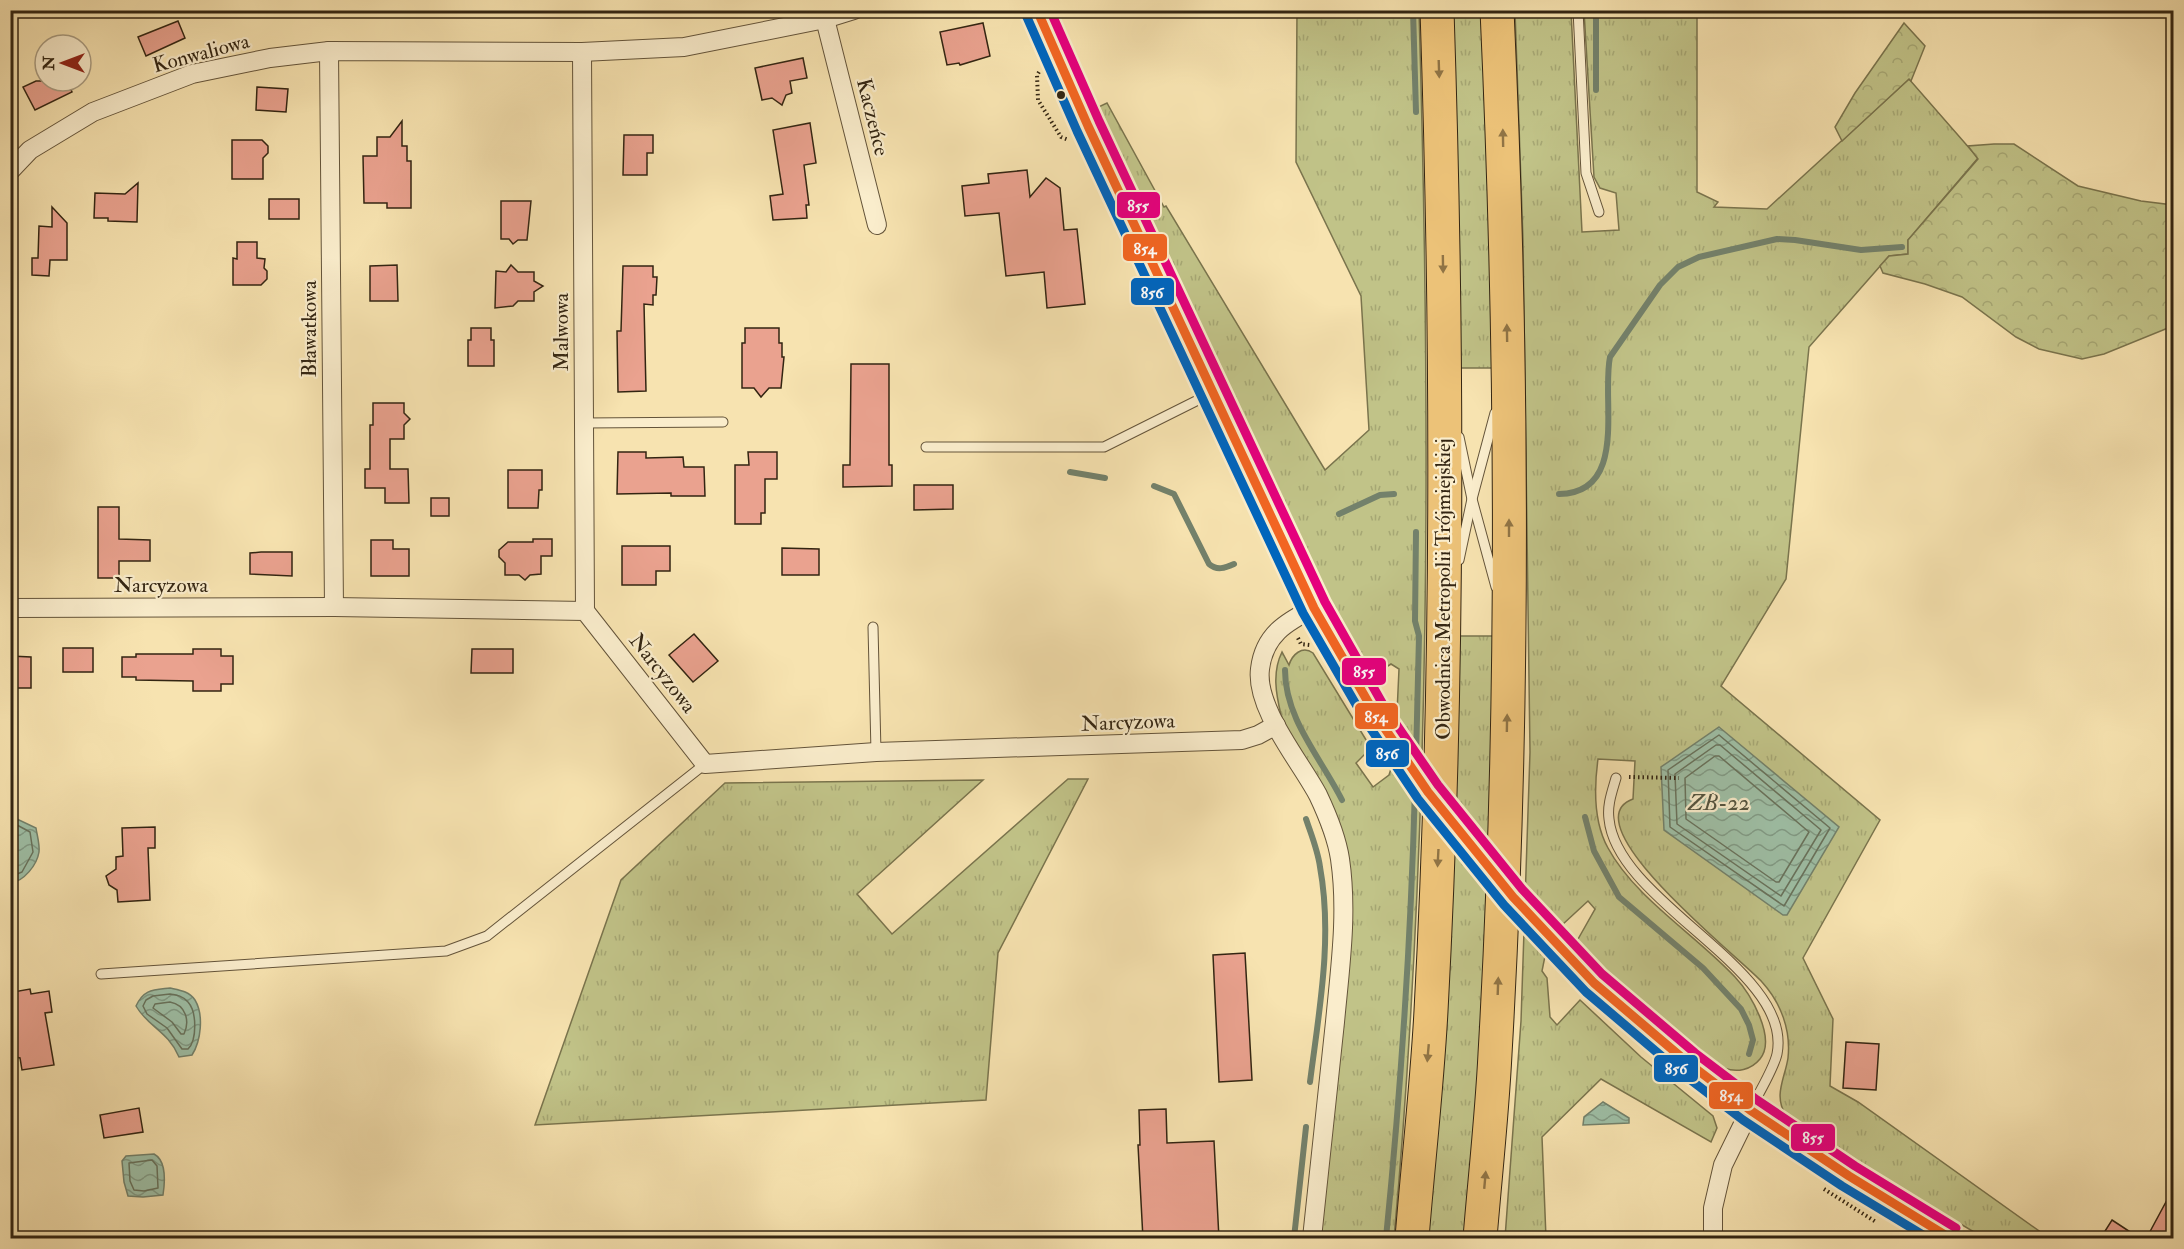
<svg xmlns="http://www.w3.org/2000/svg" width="2184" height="1249" font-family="'IM FELL Double Pica',serif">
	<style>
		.grass { fill: url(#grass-tufts); stroke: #7a744d; stroke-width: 1.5 }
		.forest { fill: url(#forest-crowns); stroke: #7a744d; stroke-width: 1.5 }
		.water { fill: url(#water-waves); stroke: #73816b; stroke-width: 1.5 }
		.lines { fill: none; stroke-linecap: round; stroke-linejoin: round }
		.shore { stroke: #68725c; stroke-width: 1.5 }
		.stream { stroke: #73816b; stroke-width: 6 }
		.building { fill: #eaa28f; stroke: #332512; stroke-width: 1.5 }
		.lane-casing { stroke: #64543a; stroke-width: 11 }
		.street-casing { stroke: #64543a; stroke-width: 20 }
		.secondary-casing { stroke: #332512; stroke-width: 28 }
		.highway-casing { stroke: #332512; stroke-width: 35 }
		.path { stroke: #332512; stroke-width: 4; stroke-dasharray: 1.5 3; stroke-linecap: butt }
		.lane { stroke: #faedcc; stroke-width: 9 }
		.street { stroke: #faedcc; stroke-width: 18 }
		.secondary { stroke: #faedcc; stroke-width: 26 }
		.highway { stroke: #ecc278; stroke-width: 33 }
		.secondary-bridge-casing { stroke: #332512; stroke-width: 28; stroke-linecap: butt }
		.secondary-bridge { stroke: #faedcc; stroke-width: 26 }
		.bus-1-casing { stroke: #faedcc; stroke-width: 14 }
		.bus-2-casing { stroke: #faedcc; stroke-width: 14 }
		.bus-3-casing { stroke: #faedcc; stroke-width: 14 }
		.bus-1 { stroke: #f26522; stroke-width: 9 }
		.bus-2 { stroke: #0065bd; stroke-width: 9 }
		.bus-3 { stroke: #e5007d; stroke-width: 9 }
		.oneway { fill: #907445 }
		.bus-dot { fill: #332512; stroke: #faedcc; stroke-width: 2 }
		.labels { text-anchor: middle; stroke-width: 4.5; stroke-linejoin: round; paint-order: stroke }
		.street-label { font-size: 21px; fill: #332512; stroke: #faedcc }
		.water-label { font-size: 22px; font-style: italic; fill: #53533e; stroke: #faedcc }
		.line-badge { stroke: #faedcc; stroke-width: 2 }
		.badge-label { font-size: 16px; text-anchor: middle; font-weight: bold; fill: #fff }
	</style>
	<defs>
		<pattern id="grass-tufts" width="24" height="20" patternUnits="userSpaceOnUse" patternTransform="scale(1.5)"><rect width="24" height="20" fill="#c1c388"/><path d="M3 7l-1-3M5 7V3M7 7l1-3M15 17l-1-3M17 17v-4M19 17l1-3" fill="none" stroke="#a6a774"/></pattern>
		<pattern id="forest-crowns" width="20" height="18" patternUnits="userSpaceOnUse" patternTransform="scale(1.5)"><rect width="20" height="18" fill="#c1c388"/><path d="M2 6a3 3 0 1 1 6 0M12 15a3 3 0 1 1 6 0" fill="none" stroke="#a6a774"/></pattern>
		<pattern id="water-waves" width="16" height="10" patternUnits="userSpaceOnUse" patternTransform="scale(1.5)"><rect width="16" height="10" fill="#9ebfa6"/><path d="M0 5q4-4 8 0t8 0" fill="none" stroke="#819b86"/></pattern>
	</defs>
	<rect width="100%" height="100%" fill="#f7e3b0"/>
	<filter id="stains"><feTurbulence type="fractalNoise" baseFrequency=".00333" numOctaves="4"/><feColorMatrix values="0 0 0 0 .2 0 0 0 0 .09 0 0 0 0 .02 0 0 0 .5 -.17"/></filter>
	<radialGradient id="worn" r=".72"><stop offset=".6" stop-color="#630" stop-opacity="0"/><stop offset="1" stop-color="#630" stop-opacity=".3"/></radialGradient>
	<g class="grass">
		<path d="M 1297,11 L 1419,11 C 1431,420 1431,830 1394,1238 L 1320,1238 L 1352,909 L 1281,715 C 1276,694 1272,672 1282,652 L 1289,665 C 1292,655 1302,645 1313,653 L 1371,748 L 1356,763 L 1373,787 L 1389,775 L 1404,728 L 1397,713 L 1399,669 L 1391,664 L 1369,678 L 1339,632 L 1092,110 L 1107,103 L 1164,207 L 1166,206 L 1325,470 L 1369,430 L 1361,296 L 1296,162 Z"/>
		<polygon points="1449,11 1485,11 1496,368 1456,368"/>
		<path d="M 1515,11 L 1571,11 L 1582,232 L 1619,230 L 1616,193 L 1600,188 L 1594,177 L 1584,11 L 1697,11 L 1697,192 L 1718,202 L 1714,207 L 1767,209 L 1909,79 L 1978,158 L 1908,240 L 1908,254 L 1889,256 L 1809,347 L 1786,579 L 1721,686 L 1880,820 L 1803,958 L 1833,1019 L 1830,1086 L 1858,1102 L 2049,1238 L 1984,1238 L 1865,1167 L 1786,1115 C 1773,1096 1785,1078 1788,1058 C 1791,1030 1781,1003 1762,982 C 1745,962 1567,823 1633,799 L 1635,761 L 1598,759 C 1594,788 1593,821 1608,848 C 1635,898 1696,935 1735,977 C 1750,993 1777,1038 1760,1059 C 1751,1070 1737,1073 1724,1068 L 1595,968 L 1573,948 L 1595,909 L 1588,901 L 1562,925 L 1553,916 L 1542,971 L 1547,978 L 1550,1017 L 1557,1025 L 1580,1000 L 1641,1057 L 1713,1116 L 1717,1128 L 1711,1142 L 1601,1079 L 1542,1137 L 1546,1238 L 1505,1238 L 1521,1021 L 1530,752 L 1523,240 Z"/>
		<polygon points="1455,636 1497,636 1496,747 1471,1238 1424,1238"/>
		<polygon points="1068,779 1088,779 998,953 986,1100 535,1125 621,880 725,783 983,780 857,894 892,934"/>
	</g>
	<g class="forest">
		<polygon points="1904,23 1925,46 1911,81 1909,79 1842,141 1835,127 1855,93"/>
		<polygon points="1994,144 2014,144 2078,186 2141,201 2173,205 2173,326 2104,354 2082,359 2039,349 2016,337 1962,297 1925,284 1883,273 1880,266 1889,256 1908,254 1908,240 1978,159 1968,146"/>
	</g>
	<g class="water">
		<polygon points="1719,727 1839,827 1787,915 1783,915 1664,830 1661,767"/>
		<path d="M 11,819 L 17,819 L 36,828 C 37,835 40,845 39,852 C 37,865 24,881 11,883 Z"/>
		<path d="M 170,988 C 179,990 189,991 195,1000 C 204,1015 201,1041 192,1055 L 179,1057 C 168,1031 148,1027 136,1006 C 144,989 153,990 170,988 Z"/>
		<polygon points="1603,1102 1629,1118 1629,1123 1583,1125 1584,1117"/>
		<path d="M 154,1154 C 167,1161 165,1182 163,1195 L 143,1197 L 128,1196 L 124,1182 L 122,1161 L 126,1156 Z"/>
	</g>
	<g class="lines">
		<g class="shore">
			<polygon points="1719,735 1830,828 1784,906 1670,827 1668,770"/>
			<polygon points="1716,745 1720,745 1821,830 1781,896 1677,824 1675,774"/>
			<polygon points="1715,756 1719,756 1809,832 1779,882 1776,882 1686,819 1685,778"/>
			<polyline points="10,825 17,825 30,832 33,852 22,872 10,877"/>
			<path d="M 170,994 C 177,995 183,996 188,1002 C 197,1012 197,1040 188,1049 L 182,1049 L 167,1028 L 147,1014 L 143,1006 L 146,1000 L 153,996 Z"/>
			<path d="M 170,1002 C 186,1005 190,1021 184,1034 L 181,1034 L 172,1022 L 153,1008 L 155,1004 Z"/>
			<polygon points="152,1160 157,1166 158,1188 144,1191 134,1190 130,1181 129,1163"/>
		</g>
		<g class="stream">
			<polyline points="1413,10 1416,112"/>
			<polyline points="1596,90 1596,10"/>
			<polyline points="1070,472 1105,478"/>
			<path d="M 1154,486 L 1174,494 L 1209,564 C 1217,571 1225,568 1234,564"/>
			<path d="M 1559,494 C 1629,493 1601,400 1610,357 L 1660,285 L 1678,267 L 1699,257 L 1777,239 L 1795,240 L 1861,250 L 1902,247"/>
			<polyline points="1339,514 1380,495 1394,494"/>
			<path d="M 1285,670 C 1285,719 1321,758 1342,800"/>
			<polyline points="1416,758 1419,636 1415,621 1416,532"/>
			<polyline points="1585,817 1594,851 1619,897 1703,968 1741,1009 1749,1025 1753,1040 1749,1054"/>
			<path d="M 1306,819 C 1311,834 1318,851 1320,867 C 1333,938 1319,1011 1310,1082"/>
			<polyline points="1294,1238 1306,1127"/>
			<path d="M 1386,1238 C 1401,1088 1411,937 1415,787"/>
		</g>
	</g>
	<g class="building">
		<polygon points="178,21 185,38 146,56 138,37"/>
		<polygon points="983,23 990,56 960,65 959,63 947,65 940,32"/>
		<polygon points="803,58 807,78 790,81 792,93 786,95 782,105 772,98 762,100 755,68"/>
		<polygon points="36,81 67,81 72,92 35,110 23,87"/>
		<polygon points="257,87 288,89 286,112 256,110"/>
		<polygon points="402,121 402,146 407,146 407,161 411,161 411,208 387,208 387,203 364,203 363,156 377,156 377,137 390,137"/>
		<polygon points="810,123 816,163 804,165 809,205 806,205 807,218 773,220 770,196 783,194 773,130"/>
		<polygon points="624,135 653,135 653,153 647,153 647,175 623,175"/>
		<polygon points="232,140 262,140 268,146 268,153 263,158 263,179 232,179"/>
		<polygon points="1027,170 1030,197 1046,178 1060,188 1064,230 1077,229 1085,304 1047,308 1044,272 1006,276 999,213 965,216 962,186 989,183 988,174"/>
		<polygon points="138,183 137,222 108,221 108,218 94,218 95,193 125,194"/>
		<rect x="269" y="199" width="30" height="20"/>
		<polygon points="501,201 531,201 527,240 518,240 513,244 509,239 501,239"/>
		<polygon points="52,207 67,223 67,260 50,260 49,276 32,275 32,258 38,258 39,226 52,227"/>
		<polygon points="237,242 257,242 257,258 265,259 264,268 267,271 267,279 261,285 233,285 233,258 237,259"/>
		<polygon points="397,265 398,301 370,301 370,266"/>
		<polygon points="511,265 518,272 534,272 534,281 543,286 534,292 534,301 518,301 513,306 495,308 496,271 506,272"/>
		<polygon points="623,266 653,266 653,277 657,277 656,295 653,295 653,305 644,304 646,391 618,392 617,331 621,331"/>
		<polygon points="471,328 491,328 491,340 494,340 494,366 468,366 468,340 471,340"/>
		<polygon points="745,328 779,328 779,343 782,343 782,357 784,357 781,388 769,388 761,397 754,388 742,388 742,343 745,343"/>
		<polygon points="851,364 889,364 889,465 892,465 892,486 843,487 843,465 850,465"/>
		<polygon points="373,403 404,403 404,413 410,419 404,425 404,439 390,439 390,469 408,469 409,503 385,503 385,488 365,488 365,469 370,469 370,425 373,425"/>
		<polygon points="618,452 646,452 646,458 683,457 684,467 704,467 705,496 671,496 671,493 617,494"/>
		<polygon points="748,452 777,452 777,479 765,479 765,513 761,513 761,524 735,524 735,465 749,465"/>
		<polygon points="508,470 542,470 542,490 539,490 538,508 508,508"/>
		<polygon points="914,485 953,485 953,509 914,510"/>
		<rect x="431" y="498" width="18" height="18"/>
		<polygon points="98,507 119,507 119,539 150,540 150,561 119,561 119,578 98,578"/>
		<polygon points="533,539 552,539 552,556 541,556 541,574 530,575 525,580 519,575 505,575 505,563 499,557 499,550 508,542 533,542"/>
		<polygon points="371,540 393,540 393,549 409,549 409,576 371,576"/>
		<polygon points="622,546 670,546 670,571 656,571 656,585 622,585"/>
		<polygon points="782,548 819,549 819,575 782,575"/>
		<polygon points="261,552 292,552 292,576 250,574 250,553"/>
		<polygon points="694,634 718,661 693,682 669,655"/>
		<rect x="63" y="648" width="30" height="24"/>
		<polygon points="193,649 221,649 221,656 233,656 233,684 221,684 221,691 193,691 193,681 136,680 136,677 122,677 122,657 136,657 136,654 193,654"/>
		<polygon points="472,649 513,649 513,673 471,673"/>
		<polygon points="10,656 31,657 31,688 10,688"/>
		<polygon points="155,827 155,848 148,848 150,900 118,902 117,890 109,885 106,876 116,869 116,857 123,856 122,828"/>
		<polygon points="1245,953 1252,1080 1219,1082 1213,955"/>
		<polygon points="30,989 31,994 49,991 52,1012 45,1013 54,1065 22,1070 20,1058 10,1056 10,998 14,997 13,992"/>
		<polygon points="1846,1042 1879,1044 1876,1090 1843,1088"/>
		<polygon points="139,1108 143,1132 104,1138 100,1115"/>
		<polygon points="1166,1109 1167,1143 1214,1141 1219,1239 1143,1239 1138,1145 1140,1145 1139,1110"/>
		<polygon points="2174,1187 2174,1239 2146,1239"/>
		<polygon points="2112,1220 2141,1239 2100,1239"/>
	</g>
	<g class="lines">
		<defs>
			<g id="lane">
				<polyline points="1578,10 1586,173 1599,212"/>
				<polyline points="584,423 723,422"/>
				<polyline points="1459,437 1472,499 1496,587"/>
				<polyline points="926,447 1104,447 1212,393"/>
				<polyline points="1459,560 1472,499 1495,413"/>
				<polyline points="873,627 876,752"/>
				<path d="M 1616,778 C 1612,792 1607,805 1609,819 C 1617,903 1794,970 1777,1054 C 1774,1068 1758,1095 1751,1108"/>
				<polyline points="101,974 446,951 487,936 705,764"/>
			</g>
			<g id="street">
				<polyline points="825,19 877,225"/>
				<polyline points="329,51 334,607"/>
				<polyline points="582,52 585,611"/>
				<polyline points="10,171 30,150 93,112 192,74 270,58 329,51 582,52 684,47 825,19 854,10"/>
				<polyline points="10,608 334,607 585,611 705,764 876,752 1242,740 1258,735 1276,725"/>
				<path d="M 1312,1238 C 1320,1166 1328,1094 1335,1022 C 1340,968 1348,913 1340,859 C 1337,839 1327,814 1318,795 C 1300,761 1255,708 1260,669 C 1264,635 1286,622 1314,608"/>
				<polyline points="1713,1238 1713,1208 1723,1165 1750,1110"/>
			</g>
			<g id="secondary">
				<polyline points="1037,10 1088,126 1314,608 1344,662 1390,736"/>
				<path d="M 1558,947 C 1617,1006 1682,1061 1750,1110 C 1814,1156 1882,1197 1950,1238"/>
			</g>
			<g id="highway">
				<path d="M 1412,1238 C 1418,1163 1427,1087 1431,1011 C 1449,678 1448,344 1437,10"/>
				<path d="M 1480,1238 C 1485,1177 1492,1115 1495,1054 C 1515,707 1513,358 1497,10"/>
			</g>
		</defs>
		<use href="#lane" class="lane-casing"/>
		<use href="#street" class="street-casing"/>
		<use href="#secondary" class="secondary-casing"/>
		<use href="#highway" class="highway-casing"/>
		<g class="path">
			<polyline points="1039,72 1037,75 1038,100 1061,137 1069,140"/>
			<polyline points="1298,638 1301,644 1310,645"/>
			<polyline points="1629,777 1679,778"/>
			<polyline points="1824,1189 1876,1222"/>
		</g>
		<use href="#lane" class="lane"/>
		<use href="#street" class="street"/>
		<use href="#secondary" class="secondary"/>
		<use href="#highway" class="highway"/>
		<defs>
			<path id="secondary-bridge" d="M 1390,736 C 1441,811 1497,880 1558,947"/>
		</defs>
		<use href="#secondary-bridge" class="secondary-bridge-casing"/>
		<use href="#secondary-bridge" class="secondary-bridge"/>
		<defs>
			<polyline id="bus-1" points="1037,10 1088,126 1314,608 1375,714 1428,792 1513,897 1594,983 1687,1062 1750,1110 1849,1176 1950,1238"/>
			<polyline id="bus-2" points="1026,15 1077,131 1303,613 1365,720 1418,799 1504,905 1586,992 1679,1071 1743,1120 1842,1186 1928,1238"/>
			<polyline id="bus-3" points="1050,10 1099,121 1325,602 1385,708 1438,785 1522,889 1602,974 1695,1053 1757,1100 1855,1166 1956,1228"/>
		</defs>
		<use href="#bus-1" class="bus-1-casing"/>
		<use href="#bus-2" class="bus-2-casing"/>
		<use href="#bus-3" class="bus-3-casing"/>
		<use href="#bus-1" class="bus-1"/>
		<use href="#bus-2" class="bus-2"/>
		<use href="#bus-3" class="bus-3"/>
	</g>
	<defs><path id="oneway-solid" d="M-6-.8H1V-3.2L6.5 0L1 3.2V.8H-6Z" transform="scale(1.5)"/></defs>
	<g class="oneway">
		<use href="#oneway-solid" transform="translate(1439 69) rotate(88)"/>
		<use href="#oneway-solid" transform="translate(1503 138) rotate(-91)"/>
		<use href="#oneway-solid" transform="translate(1443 264) rotate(89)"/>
		<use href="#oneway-solid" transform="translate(1507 333) rotate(-91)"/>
		<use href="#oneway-solid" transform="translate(1509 528) rotate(-90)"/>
		<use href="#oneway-solid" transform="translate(1507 723) rotate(-89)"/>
		<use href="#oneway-solid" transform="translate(1438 858) rotate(93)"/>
		<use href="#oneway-solid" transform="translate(1498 986) rotate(-88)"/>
		<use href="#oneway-solid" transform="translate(1428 1053) rotate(95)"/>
		<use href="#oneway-solid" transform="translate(1485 1180) rotate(-85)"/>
	</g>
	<circle class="bus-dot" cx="1061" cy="95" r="5"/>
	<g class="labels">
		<g class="street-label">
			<text transform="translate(201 53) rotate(-15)" y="7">Konwaliowa</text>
			<text transform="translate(873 117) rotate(76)" y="7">Kaczeńce</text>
			<text transform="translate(309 329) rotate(-90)" y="7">Bławatkowa</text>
			<text transform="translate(561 332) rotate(-90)" y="7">Malwowa</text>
			<text x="161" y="592">Narcyzowa</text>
			<text transform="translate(1443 589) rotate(-90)" y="7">Obwodnica Metropolii Trójmiejskiej</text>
			<text transform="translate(663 673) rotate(52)" y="7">Narcyzowa</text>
			<text transform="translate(1128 722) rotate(-2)" y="7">Narcyzowa</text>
		</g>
		<g class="water-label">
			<text x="1719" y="810">ZB-22</text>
		</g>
	</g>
	<g class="line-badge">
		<rect x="1116" y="191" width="45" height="28" rx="6" fill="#e5007d"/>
		<rect x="1122" y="233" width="46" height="29" rx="6" fill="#f26522"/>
		<rect x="1130" y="277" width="45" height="29" rx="6" fill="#0065bd"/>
		<rect x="1341" y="657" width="46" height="29" rx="6" fill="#e5007d"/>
		<rect x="1354" y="702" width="45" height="28" rx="6" fill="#f26522"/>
		<rect x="1365" y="739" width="45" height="29" rx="6" fill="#0065bd"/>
		<rect x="1653" y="1054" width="46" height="29" rx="6" fill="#0065bd"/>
		<rect x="1708" y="1081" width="46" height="29" rx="6" fill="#f26522"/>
		<rect x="1790" y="1123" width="46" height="29" rx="6" fill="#e5007d"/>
	</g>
	<g class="badge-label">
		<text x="1138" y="211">855</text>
		<text x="1145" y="254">854</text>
		<text x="1152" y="298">856</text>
		<text x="1364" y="677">855</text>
		<text x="1376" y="722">854</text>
		<text x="1387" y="759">856</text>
		<text x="1676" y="1074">856</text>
		<text x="1731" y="1101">854</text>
		<text x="1813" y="1143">855</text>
	</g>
	<rect width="2184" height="1249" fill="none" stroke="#f7e3b0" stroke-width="36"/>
	<rect x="12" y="12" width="2160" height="1225" fill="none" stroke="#332512" stroke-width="3"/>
	<rect x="18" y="18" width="2148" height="1213" fill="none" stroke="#332512" stroke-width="1.5"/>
	<g transform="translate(63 63) rotate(270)"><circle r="28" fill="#faedcc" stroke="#aa9d82" stroke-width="1.5"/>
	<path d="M0-4.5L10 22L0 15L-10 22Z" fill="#8f2418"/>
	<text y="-9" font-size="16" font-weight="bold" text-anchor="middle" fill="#332512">N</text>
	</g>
	<rect width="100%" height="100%" filter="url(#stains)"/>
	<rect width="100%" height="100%" fill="url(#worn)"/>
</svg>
